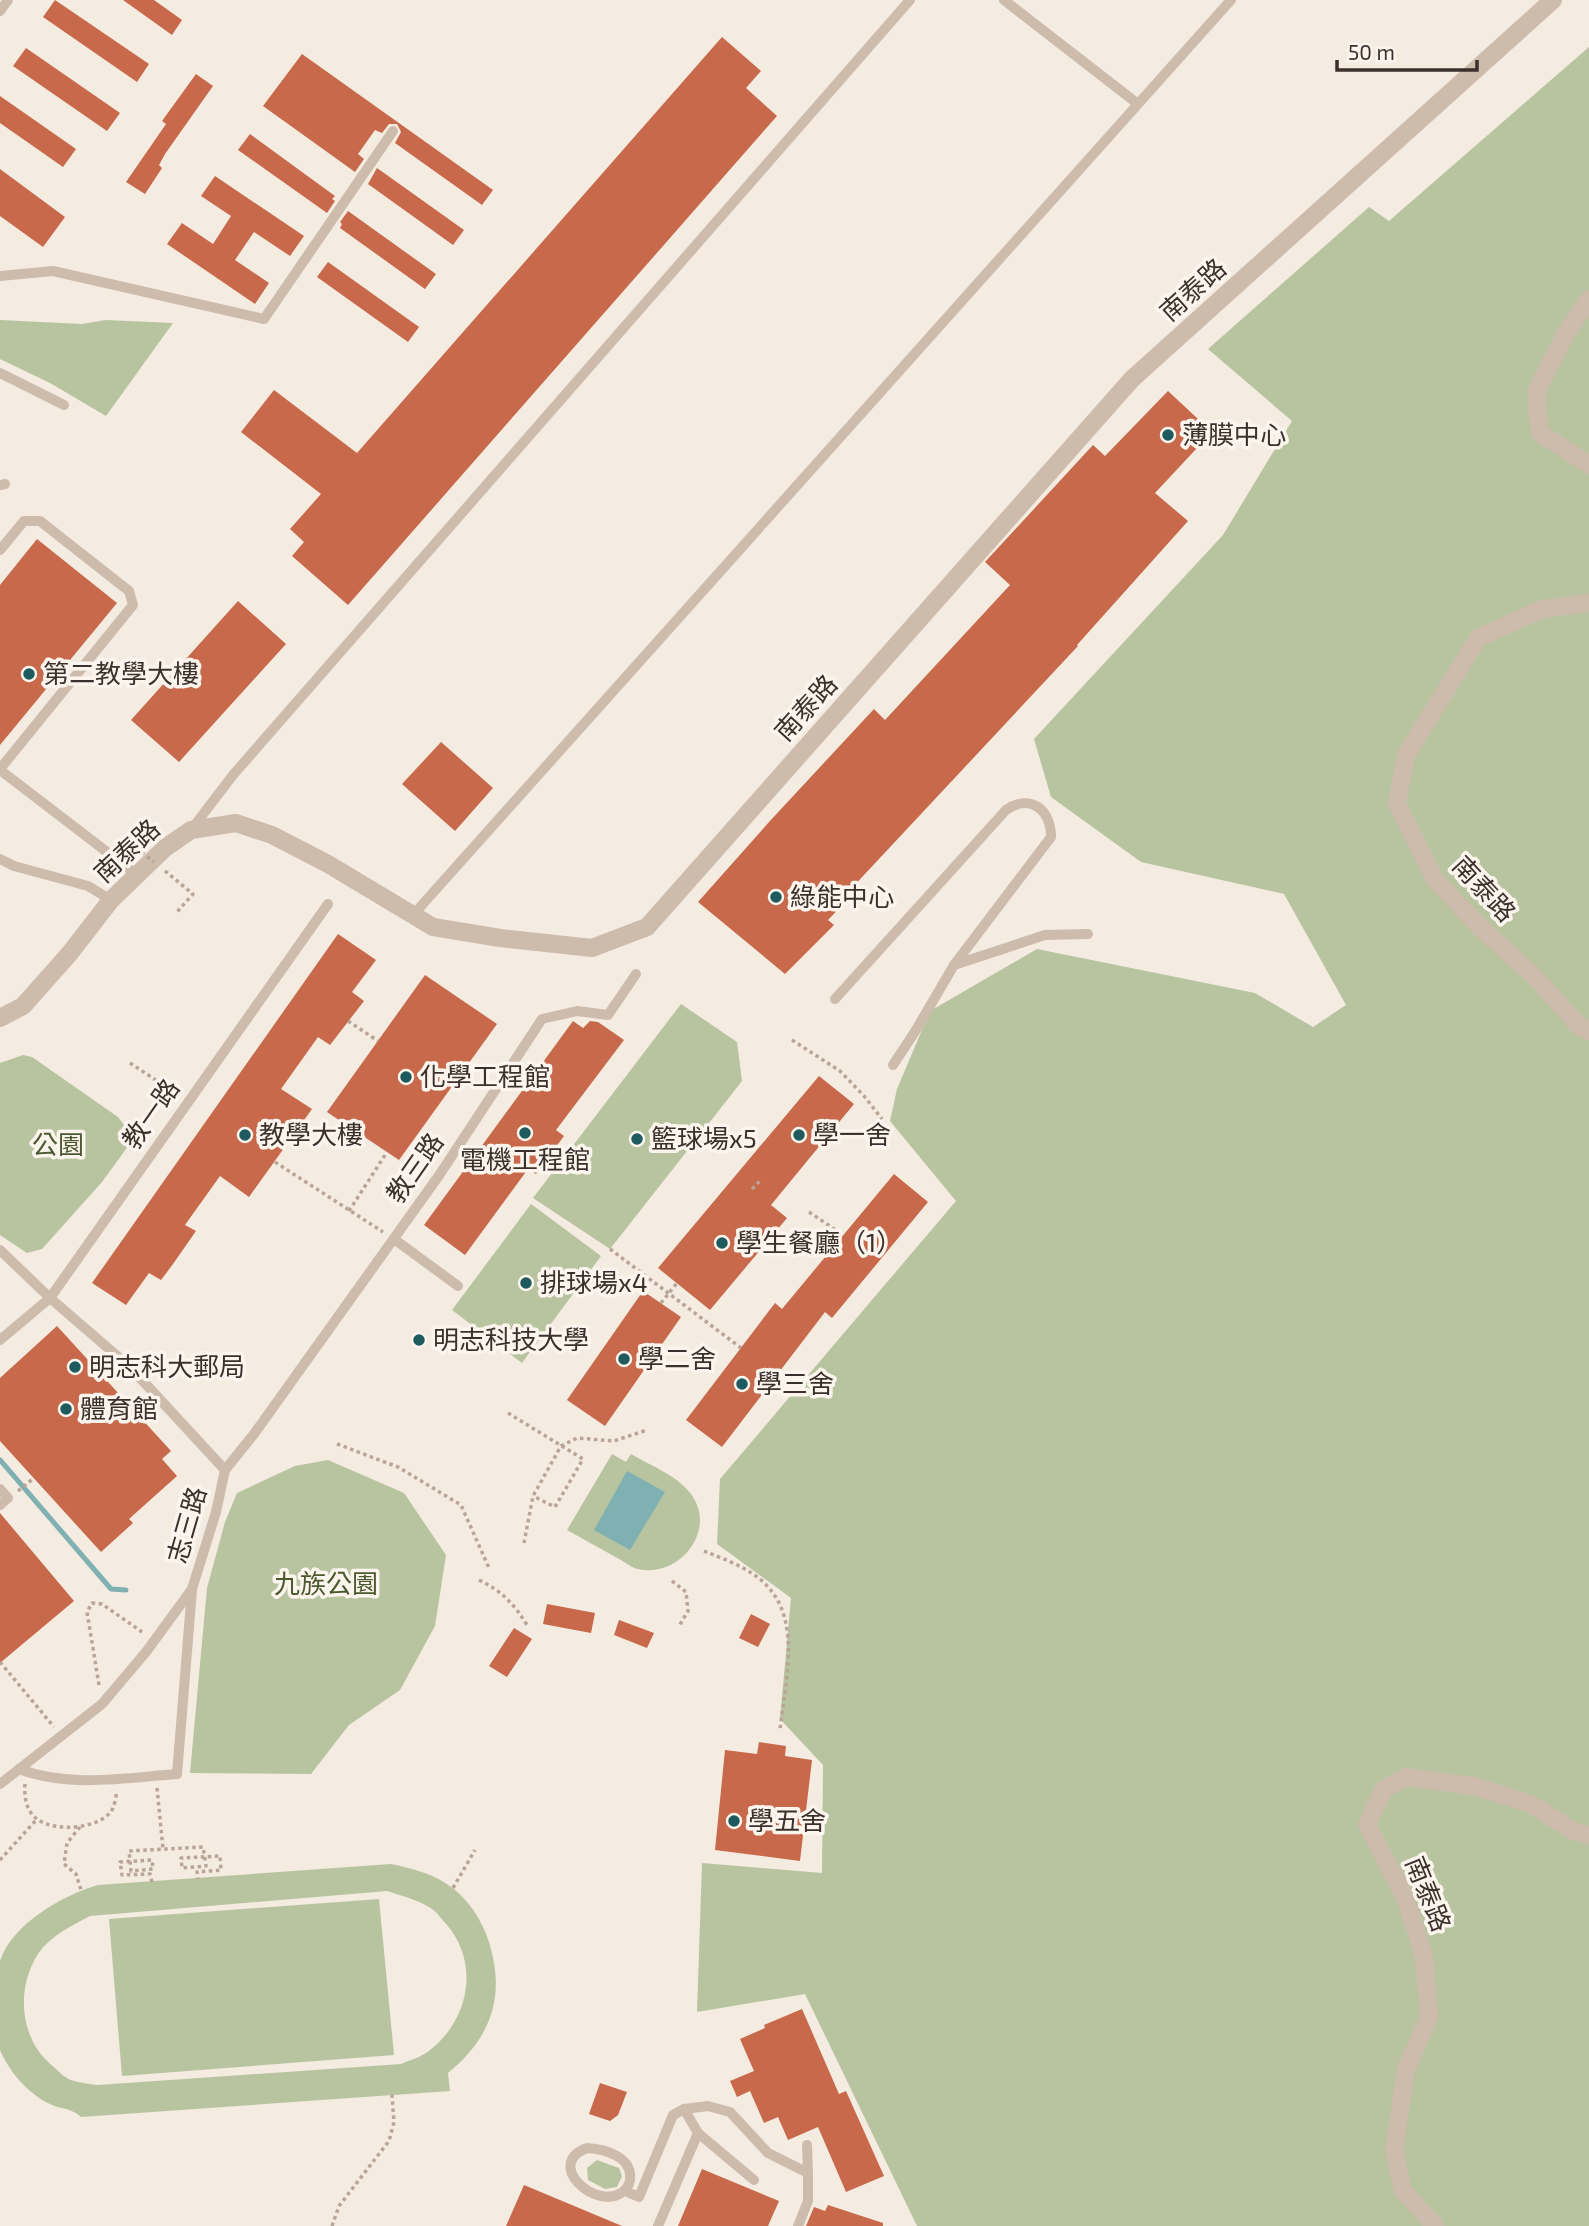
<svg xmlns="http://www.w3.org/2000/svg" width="1589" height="2226" font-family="'Exo 2','Noto Sans TC',sans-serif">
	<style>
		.green { fill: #b8c4a0; fill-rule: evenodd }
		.water { fill: #7fb0b2 }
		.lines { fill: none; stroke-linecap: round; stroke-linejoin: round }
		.stream { stroke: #7fb0b2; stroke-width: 5 }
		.building { fill: #c8694b }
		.path { stroke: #b9a596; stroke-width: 3.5; stroke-dasharray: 3.5 3.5; stroke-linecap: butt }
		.service { stroke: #cdbbac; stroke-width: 10 }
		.minor { stroke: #cdbbac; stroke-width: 18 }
		.path-bridge { stroke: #b9a596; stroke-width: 3.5; stroke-dasharray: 3.5 3.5; stroke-linecap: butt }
		.poi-dot { fill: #1f5a5e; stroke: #fbf5ee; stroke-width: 2.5 }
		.labels { text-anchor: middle; stroke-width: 7; stroke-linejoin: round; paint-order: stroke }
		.street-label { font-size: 26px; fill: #3b302b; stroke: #fbf5ee }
		.poi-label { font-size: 26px; fill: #3b302b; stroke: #fbf5ee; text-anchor: start }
		.park-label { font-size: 26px; fill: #4a5a2e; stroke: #fbf5ee }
	</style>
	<rect width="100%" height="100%" fill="#f4ebe1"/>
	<g class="green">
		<polygon points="1589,47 1589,2226 917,2226 805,1994 697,2012 702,1863 822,1873 823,1765 780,1719 791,1598 717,1544 720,1479 956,1201 890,1121 897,1089 930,1011 1037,949 1255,993 1313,1027 1346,1005 1284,894 1141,862 1051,797 1034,739 1223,535 1292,421 1208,349 1369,207 1389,221"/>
		<polygon points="0,320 82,324 106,320 173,323 106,416 50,383 0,359"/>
		<polygon points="681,1004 737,1042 742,1081 610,1249 533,1198"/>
		<polygon points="23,1055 32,1057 118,1117 134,1138 102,1182 42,1249 27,1253 0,1235 0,1063"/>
		<polygon points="531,1204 601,1256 522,1363 452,1310"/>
		<path d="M 612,1454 L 626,1462 L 631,1454 C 651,1466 681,1477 693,1497 C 716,1533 678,1578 638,1569 C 632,1568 625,1562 619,1559 C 602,1549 584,1540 567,1530 Z"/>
		<polygon points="328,1460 404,1493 446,1555 435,1626 400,1690 349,1725 311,1774 190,1773 207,1588 225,1522 237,1493 295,1466"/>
		<path d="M 391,1864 C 413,1869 433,1873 451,1887 C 468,1899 481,1919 488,1939 C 506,1994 493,2036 448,2073 L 450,2091 L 81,2117 C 72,2108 60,2109 50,2104 C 28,2094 9,2071 0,2050 L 0,1961 C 12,1924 63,1895 98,1885 ZM 387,1891 C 402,1896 419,1900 432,1909 C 438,1913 442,1920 447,1925 C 480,1964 469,2020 430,2050 C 422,2057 410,2060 401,2064 L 98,2085 C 90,2084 80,2083 71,2080 C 65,2078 59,2072 54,2067 C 20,2041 15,1990 38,1954 C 50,1936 71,1926 90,1916 Z"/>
		<polygon points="379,1899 394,2055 122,2076 109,1919"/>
		<polygon points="597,2160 619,2168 622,2176 617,2187 605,2189 588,2180 587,2168"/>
	</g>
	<polygon class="water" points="627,1471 665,1492 630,1550 594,1530"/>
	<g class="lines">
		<polyline class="stream" points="0,1460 111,1589 126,1590"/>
	</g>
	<g class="building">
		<polygon points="55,0 149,64 137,82 43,17"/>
		<polygon points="123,0 154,0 182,20 172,35"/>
		<polygon points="722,37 761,71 746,88 777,116 348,605 292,556 304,542 290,529 321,494 241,432 274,390 357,453"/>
		<polygon points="26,48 120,113 107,131 13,66"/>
		<polygon points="302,54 493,190 482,205 395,143 401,132 397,124 389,124 382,133 375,130 358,154 364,159 355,172 263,106"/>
		<polygon points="196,74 213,86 165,154 159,165 162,168 145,194 126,182 166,124 162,121"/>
		<polygon points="0,96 76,149 63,167 0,123"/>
		<polygon points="250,134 335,196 332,199 335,201 327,213 238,150"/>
		<polygon points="377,168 464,230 453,245 368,184"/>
		<polygon points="0,169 65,217 43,247 0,216"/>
		<polygon points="215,176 304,236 290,256 254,232 235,260 269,283 255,304 167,244 182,223 213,244 231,216 201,196"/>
		<polygon points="348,211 436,274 425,289 340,228 342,224 340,222"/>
		<polygon points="328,262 419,327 408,342 317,277"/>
		<polygon points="1168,391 1212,432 1155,493 1188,521 1077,645 1078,646 850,890 854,893 828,920 834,925 785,974 698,902 769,822 874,709 885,720 1010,585 985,562 1093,445 1105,456"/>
		<polygon points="37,539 117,603 0,745 0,585"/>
		<polygon points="238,601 286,644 179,762 131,720"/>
		<polygon points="441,742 493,788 455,831 402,784"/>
		<polygon points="338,934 376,960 352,992 364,1001 330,1045 318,1037 281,1089 312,1109 249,1197 220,1176 185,1225 196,1231 173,1264 161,1280 149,1273 126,1305 92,1283"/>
		<polygon points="425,975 497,1024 399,1160 327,1112"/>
		<polygon points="573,1021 583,1028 590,1021 598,1022 624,1040 556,1130 564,1136 536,1174 528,1169 465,1255 424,1225"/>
		<polygon points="819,1076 854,1104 771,1205 787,1218 710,1310 658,1268"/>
		<polygon points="894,1174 928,1202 832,1318 825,1312 722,1447 686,1420 775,1303 782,1309"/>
		<polygon points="643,1291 681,1317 605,1426 567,1400"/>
		<polygon points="57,1326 171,1451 162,1459 177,1476 129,1519 133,1523 101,1552 0,1441 0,1378"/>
		<polygon points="0,1513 74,1601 0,1663"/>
		<polygon points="547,1604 595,1613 591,1633 543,1624"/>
		<polygon points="751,1614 770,1624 758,1647 739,1638"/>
		<polygon points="619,1620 654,1633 647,1648 614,1635"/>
		<polygon points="514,1628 532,1639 507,1677 489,1666"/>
		<polygon points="759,1742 786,1746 785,1756 812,1760 800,1861 715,1850 725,1750 757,1754"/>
		<polygon points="802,2009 839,2094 846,2091 884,2176 846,2192 818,2127 788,2140 778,2117 764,2123 750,2091 737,2097 730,2081 754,2071 740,2039 765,2028 764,2025"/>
		<polygon points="600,2083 627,2092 618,2115 610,2121 589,2114"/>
		<polygon points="702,2169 779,2201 768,2226 678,2226"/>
		<polygon points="524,2185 622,2226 506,2226"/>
		<polygon points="828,2205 883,2223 883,2226 806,2226 814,2207 825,2211"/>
	</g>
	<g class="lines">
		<g class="path">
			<polyline points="165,871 193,894 177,912"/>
			<polyline points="348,1021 378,1041"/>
			<polyline points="792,1040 840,1071 864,1096 882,1119"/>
			<polyline points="130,1063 177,1094"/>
			<polyline points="275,1162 383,1232"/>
			<polyline points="752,1189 761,1180"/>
			<polyline points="349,1211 387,1152"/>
			<polyline points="809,1212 843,1235"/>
			<polyline points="610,1249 741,1348"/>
			<polyline points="508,1413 583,1459 555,1507 533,1496"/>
			<polyline points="337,1444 398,1467 461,1505 489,1568"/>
			<polyline points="18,1491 34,1478"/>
			<polyline points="524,1543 533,1496 561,1446 577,1438 614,1441 647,1430"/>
			<path d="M 704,1551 C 726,1560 753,1569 769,1588 C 801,1624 785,1686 780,1729"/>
			<path d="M 479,1580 C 502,1591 514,1604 527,1625"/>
			<polyline points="672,1581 686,1592 688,1611 679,1626"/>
			<polyline points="0,1662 54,1727"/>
			<polyline points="99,1685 87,1612 92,1603 102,1604 142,1632"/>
			<path d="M 25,1784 C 24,1797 26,1811 37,1819 C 55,1833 103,1829 113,1808 C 115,1803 116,1796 117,1791"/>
			<polyline points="157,1788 163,1849"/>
			<polyline points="80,1827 67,1843 64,1864 76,1874 81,1890"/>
			<polyline points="0,1860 37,1819"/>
			<polyline points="152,1882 150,1874 122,1875 120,1862 152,1860 153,1869 131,1871 129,1851 203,1847 206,1866 182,1868 181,1858 220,1856 221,1870 197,1872 198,1879"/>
			<polyline points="453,1888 475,1850"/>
			<polyline points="332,2226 339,2206 389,2141 394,2122 392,2095"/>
		</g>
		<g class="service">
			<polyline points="1004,0 1138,104"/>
			<polyline points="0,11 8,0"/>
			<polyline points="0,276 53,271 264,319 393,131"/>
			<polyline points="0,373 64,405"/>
			<polyline points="0,485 5,484"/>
			<polyline points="0,550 24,521 40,521 129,591 133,605 0,769"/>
			<polyline points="0,770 137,875"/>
			<polyline points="191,830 233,775 910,0"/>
			<polyline points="0,859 14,866 88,886 111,900"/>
			<polyline points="413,915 1231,0"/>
			<polyline points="954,965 1045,935 1088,934"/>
			<path d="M 835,999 L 1006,810 C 1031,793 1051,810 1051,837 L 954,965 L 916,1030 L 893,1065"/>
			<polyline points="394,1239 458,1286"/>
			<polyline points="0,1250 50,1298 130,1367 225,1470 216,1512 192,1589 146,1652 102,1704 0,1784"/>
			<polyline points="0,1340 50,1298 328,904"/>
			<polyline points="225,1470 254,1434 440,1174 542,1019 577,1011 608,1015 636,974"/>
			<polyline points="0,1489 8,1498 0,1505"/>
			<path d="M 19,1769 C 69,1788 124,1778 177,1774 L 192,1590"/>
			<polyline points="684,2109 708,2106 730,2112 768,2153 808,2173 808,2201 798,2226"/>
			<polyline points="698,2133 754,2180"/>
			<polyline points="807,2145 808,2173"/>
			<path d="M 587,2148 C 605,2149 633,2157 630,2180 C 629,2186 626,2190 621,2193 C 595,2210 544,2164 587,2148 Z"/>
			<polyline points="625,2191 639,2197 673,2115 684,2109 698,2133 658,2226"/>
		</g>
		<g class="minor">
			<polyline points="1589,299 1565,335 1537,390 1537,410 1540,433 1589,465"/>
			<polyline points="1589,603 1542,609 1478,638 1406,755 1397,804 1435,880 1482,929 1534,976 1579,1026 1589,1031"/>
			<polyline points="0,1018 23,1006 70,953 111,900 165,848 191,830 236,823 272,835 328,864 433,927 500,938 592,948 647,927 1132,379 1553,0"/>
			<polyline points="1435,2226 1403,2191 1394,2150 1406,2069 1429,2017 1424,1956 1405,1897 1367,1825 1383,1790 1406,1777 1473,1786 1531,1804 1573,1831 1589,1835"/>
		</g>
		<g class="path-bridge">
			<polyline points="136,848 154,862"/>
			<polyline points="661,1303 677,1283"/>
		</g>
	</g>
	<g class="poi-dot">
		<circle cx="1168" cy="435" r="7"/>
		<circle cx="29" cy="674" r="7"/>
		<circle cx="776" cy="897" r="7"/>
		<circle cx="406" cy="1077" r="7"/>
		<circle cx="525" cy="1133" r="7"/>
		<circle cx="245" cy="1135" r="7"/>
		<circle cx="799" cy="1135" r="7"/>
		<circle cx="637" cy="1139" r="7"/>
		<circle cx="722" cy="1243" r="7"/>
		<circle cx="526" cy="1283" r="7"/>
		<circle cx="419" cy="1340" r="7"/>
		<circle cx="624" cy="1359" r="7"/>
		<circle cx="75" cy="1367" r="7"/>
		<circle cx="742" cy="1384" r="7"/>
		<circle cx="66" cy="1409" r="7"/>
		<circle cx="734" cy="1821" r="7"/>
	</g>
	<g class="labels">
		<g class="street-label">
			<text transform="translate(1193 290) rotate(-42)" y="9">南泰路</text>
			<text transform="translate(806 708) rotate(-48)" y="9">南泰路</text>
			<text transform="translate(127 851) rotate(-43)" y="9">南泰路</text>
			<text transform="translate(1484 889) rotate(47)" y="9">南泰路</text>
			<text transform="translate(151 1114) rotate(-55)" y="9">教一路</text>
			<text transform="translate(415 1168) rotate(-55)" y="9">教三路</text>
			<text transform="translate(187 1525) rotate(-74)" y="9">志三路</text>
			<text transform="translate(1428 1894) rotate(68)" y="9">南泰路</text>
		</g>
		<g class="poi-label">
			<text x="1182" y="444">薄膜中心</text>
			<text x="43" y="683">第二教學大樓</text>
			<text x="790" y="906">綠能中心</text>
			<text x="420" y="1086">化學工程館</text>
			<text x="259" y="1144">教學大樓</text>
			<text x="813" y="1144">學一舍</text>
			<text x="651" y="1148">籃球場x5</text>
			<text x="525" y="1169" text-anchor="middle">電機工程館</text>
			<text x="736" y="1252">學生餐廳（1）</text>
			<text x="540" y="1292">排球場x4</text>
			<text x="433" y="1349">明志科技大學</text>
			<text x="638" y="1368">學二舍</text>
			<text x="89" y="1376">明志科大郵局</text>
			<text x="756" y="1393">學三舍</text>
			<text x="80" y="1418">體育館</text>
			<text x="748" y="1830">學五舍</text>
		</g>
		<g class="park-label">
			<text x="58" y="1154">公園</text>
			<text x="326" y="1593">九族公園</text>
		</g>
	</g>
	<path d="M1337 60v10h140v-10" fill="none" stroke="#3b302b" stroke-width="3.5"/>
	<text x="1348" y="60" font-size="21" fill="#3b302b" stroke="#fbf5ee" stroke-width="5" paint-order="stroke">50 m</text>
</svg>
